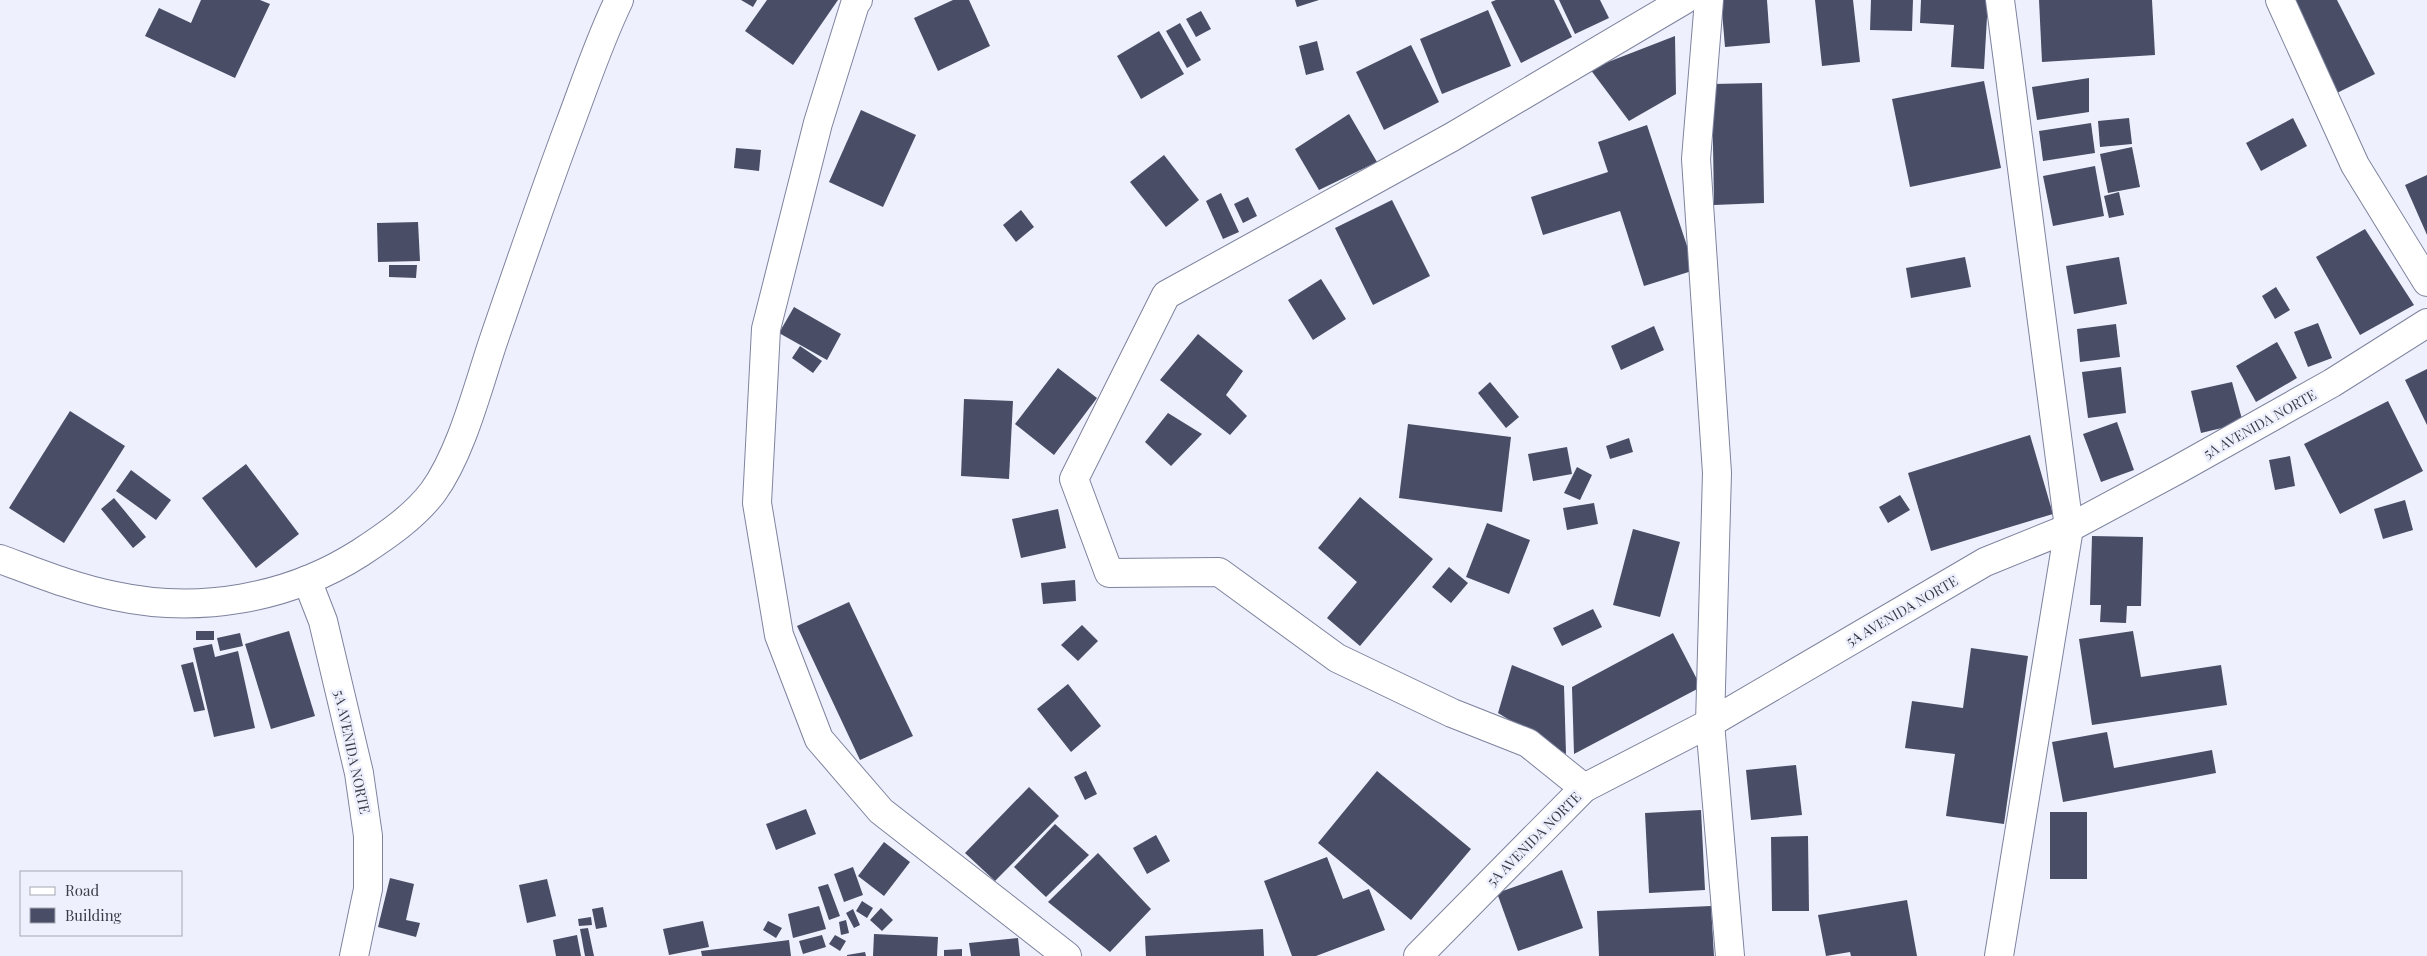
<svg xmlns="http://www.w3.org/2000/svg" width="2427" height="956" font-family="'Playfair Display',serif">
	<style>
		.building { fill: #494d66 }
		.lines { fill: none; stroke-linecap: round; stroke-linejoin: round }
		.street-casing { stroke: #7e839e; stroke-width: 30 }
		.secondary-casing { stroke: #7e839e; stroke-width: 30 }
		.street { stroke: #fff; stroke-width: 28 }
		.secondary { stroke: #fff; stroke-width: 28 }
		.labels { text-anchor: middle; stroke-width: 5; stroke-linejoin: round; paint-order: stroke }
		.street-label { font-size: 14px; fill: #393b46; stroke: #eef1fd }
	</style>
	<rect width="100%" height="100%" fill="#eef1fd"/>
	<g class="building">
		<polygon points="201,0 260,0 270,4 235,78 145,36 159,8 191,23"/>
		<polygon points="741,0 757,0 753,7"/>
		<polygon points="767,0 838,0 793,65 745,31"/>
		<polygon points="953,0 969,0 990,46 938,71 914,18"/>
		<polygon points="1295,0 1319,0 1297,7"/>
		<polygon points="1496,0 1554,0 1572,37 1521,63 1491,2"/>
		<polygon points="1559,0 1600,0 1609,18 1575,34"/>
		<polygon points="1721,0 1767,0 1770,43 1725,47"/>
		<polygon points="1815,0 1853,0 1860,62 1822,66"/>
		<polygon points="1871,0 1913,0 1912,31 1870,30"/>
		<polygon points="1921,0 1988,0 1984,69 1951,67 1954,25 1920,23"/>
		<polygon points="2039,0 2152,0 2155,55 2042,62"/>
		<polygon points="2290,0 2337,0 2375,74 2337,93"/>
		<polygon points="1488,10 1511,66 1442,94 1420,39"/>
		<polygon points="1201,11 1211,29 1196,37 1186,19"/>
		<polygon points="1180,23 1201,60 1187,68 1166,31"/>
		<polygon points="1159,31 1184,74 1141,99 1117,56"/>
		<polygon points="1675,36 1676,94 1629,121 1590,69"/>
		<polygon points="1317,41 1324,70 1306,75 1299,46"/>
		<polygon points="1411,45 1439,102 1384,130 1356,72"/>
		<polygon points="2089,78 2089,112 2037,120 2032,87"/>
		<polygon points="1984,81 2001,168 1910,187 1892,99"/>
		<polygon points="1762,83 1764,203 1714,205 1712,84"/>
		<polygon points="861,110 916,135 883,207 829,182"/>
		<polygon points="1349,114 1377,162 1319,190 1295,149"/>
		<polygon points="2129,118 2132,144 2100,147 2098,121"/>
		<polygon points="2293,118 2307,146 2261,171 2246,143"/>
		<polygon points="2091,123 2095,153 2043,161 2039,131"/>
		<polygon points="1647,125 1695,270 1644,286 1620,211 1543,235 1531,197 1608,172 1598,142"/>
		<polygon points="2132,147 2140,187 2108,193 2100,154"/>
		<polygon points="736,148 761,150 759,171 734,168"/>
		<polygon points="1164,155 1199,200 1166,227 1130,182"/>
		<polygon points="2095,166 2104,216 2053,226 2043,176"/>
		<polygon points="2427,175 2427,235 2405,185"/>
		<polygon points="2119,192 2124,215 2109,218 2104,196"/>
		<polygon points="1221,193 1239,232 1223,239 1206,201"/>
		<polygon points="1248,197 1257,216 1243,223 1234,204"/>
		<polygon points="1392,200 1430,276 1373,305 1335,228"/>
		<polygon points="1021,210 1034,227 1016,242 1003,225"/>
		<polygon points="418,222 420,261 378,262 377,223"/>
		<polygon points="2365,229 2414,305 2360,335 2316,257"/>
		<polygon points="1965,257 1971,287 1911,298 1906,268"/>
		<polygon points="2119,257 2127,304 2074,314 2066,266"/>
		<polygon points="389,265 417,265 416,278 389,277"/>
		<polygon points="1321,279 1346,319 1313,340 1288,300"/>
		<polygon points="2276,287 2290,310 2275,319 2262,296"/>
		<polygon points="794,307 841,334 827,360 779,333"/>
		<polygon points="2318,323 2332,358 2308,367 2294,332"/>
		<polygon points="2116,324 2120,357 2080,362 2077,329"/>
		<polygon points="1654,326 1664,350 1621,370 1611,346"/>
		<polygon points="1198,334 1243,371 1226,395 1247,416 1230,435 1160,380"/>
		<polygon points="2277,342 2297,378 2256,402 2236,366"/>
		<polygon points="800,346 822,361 813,373 792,358"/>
		<polygon points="2121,367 2126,413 2088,418 2082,372"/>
		<polygon points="1058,368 1097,398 1054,455 1015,424"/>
		<polygon points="2427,369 2427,425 2405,380"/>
		<polygon points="1490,382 1519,417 1506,428 1478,393"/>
		<polygon points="2232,382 2243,423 2201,433 2191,391"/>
		<polygon points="964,399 1013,401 1009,479 961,476"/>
		<polygon points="2388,401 2423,471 2340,514 2304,444"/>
		<polygon points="70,411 125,446 64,543 9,508"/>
		<polygon points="1168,413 1202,434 1171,466 1145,442"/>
		<polygon points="2117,422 2134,470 2101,482 2083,434"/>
		<polygon points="1408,424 1511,437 1502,512 1399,498"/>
		<polygon points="2030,435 2053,514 1931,551 1908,473"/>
		<polygon points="1629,438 1633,452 1610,459 1606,446"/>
		<polygon points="1567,447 1572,474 1533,481 1528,454"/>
		<polygon points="2290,456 2295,486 2275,490 2269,460"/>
		<polygon points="246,464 299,534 256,568 202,498"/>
		<polygon points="1577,467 1592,475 1580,500 1564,493"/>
		<polygon points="131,470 171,500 156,520 116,491"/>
		<polygon points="1900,495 1910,510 1888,523 1879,507"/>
		<polygon points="1360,497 1433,559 1360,646 1327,618 1357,582 1318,548"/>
		<polygon points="114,498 146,537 133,548 101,509"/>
		<polygon points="2405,500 2413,530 2383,539 2374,509"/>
		<polygon points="1594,503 1598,524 1567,530 1563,508"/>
		<polygon points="1058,509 1066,548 1021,558 1012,519"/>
		<polygon points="1487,523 1530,540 1509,594 1466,577"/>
		<polygon points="1633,529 1680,542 1660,617 1613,605"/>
		<polygon points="2092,536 2143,537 2141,606 2127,606 2126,623 2100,622 2101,605 2090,605"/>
		<polygon points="1449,567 1468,583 1451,603 1432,587"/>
		<polygon points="1075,580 1076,601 1043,604 1041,583"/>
		<polygon points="849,602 913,736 860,760 797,626"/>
		<polygon points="1593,609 1602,627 1562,646 1553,628"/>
		<polygon points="1082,625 1098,641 1078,661 1061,645"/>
		<rect x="196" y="631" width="18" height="9"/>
		<polygon points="289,631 315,716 271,729 245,644"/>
		<polygon points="2133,631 2141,677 2221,665 2227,705 2092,725 2079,639"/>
		<polygon points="240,633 243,646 220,651 217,638"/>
		<polygon points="1673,633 1701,687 1574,754 1572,687"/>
		<polygon points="212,644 215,657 238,651 255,728 214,737 193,648"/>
		<polygon points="1971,648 2028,656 2004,824 1946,816 1955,754 1905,748 1912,701 1963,708"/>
		<polygon points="193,662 205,710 194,712 181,665"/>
		<polygon points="1512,665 1564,686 1566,754 1498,713"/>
		<polygon points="1068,684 1101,726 1071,752 1037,709"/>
		<polygon points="2107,732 2114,768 2212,750 2216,773 2063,802 2052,742"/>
		<polygon points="1796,765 1802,815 1751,820 1746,770"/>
		<polygon points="1086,771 1097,794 1085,800 1074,777"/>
		<polygon points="1377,771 1471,849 1411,920 1318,843"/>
		<polygon points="1029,787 1059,816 995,881 965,853"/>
		<polygon points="806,809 816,834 776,850 766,824"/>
		<polygon points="1701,810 1705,890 1649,893 1645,813"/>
		<rect x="2050" y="812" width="37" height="67"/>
		<polygon points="1055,824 1089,855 1046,897 1014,867"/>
		<polygon points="1156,835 1170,861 1147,874 1133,848"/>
		<polygon points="1808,836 1809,911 1772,911 1771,837"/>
		<polygon points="884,842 910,862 884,896 858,876"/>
		<polygon points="1098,853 1151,909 1110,952 1048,902"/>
		<polygon points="1327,857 1343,899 1369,889 1385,930 1316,956 1292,956 1264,881"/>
		<polygon points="853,867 863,895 844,902 834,874"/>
		<polygon points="1562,870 1583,928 1518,951 1497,893"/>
		<polygon points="390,878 414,884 406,920 420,923 416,937 378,927"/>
		<polygon points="547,879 556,916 527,923 519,885"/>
		<polygon points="828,884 840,916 829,920 818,887"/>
		<polygon points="1907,900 1917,956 1851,956 1850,952 1826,956 1818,915"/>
		<polygon points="862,901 873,908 867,918 856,911"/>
		<polygon points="819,906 826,929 793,938 788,914"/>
		<polygon points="1711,906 1714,956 1599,956 1597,911"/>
		<polygon points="603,907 607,927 596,929 592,909"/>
		<polygon points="881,908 893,920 882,931 870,920"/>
		<polygon points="853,909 860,925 854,928 846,913"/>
		<polygon points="591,917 592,925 579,926 578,919"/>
		<polygon points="846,920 849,933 841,935 839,922"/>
		<polygon points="703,921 709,947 669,955 663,929"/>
		<polygon points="768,921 782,928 776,938 763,930"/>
		<polygon points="588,928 594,956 585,956 580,929"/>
		<polygon points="1263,929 1264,956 1146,956 1145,936"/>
		<polygon points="874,934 938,937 937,956 873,956"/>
		<polygon points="577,935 581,956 556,956 553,940"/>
		<polygon points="822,935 826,947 803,954 799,941"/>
		<polygon points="835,935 846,941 840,951 829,944"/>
		<polygon points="1018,938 1020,956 971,956 969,943"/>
		<polygon points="789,940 791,956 702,956 701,951"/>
		<polygon points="962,949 962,956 944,956 944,950"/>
		<polygon points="865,952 866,956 847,956 847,955"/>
	</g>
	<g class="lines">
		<defs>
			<g id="street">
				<polyline points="858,0 855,4 818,123 766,329 757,503 779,635 819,739 881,811 1067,956"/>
				<polyline points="1709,0 1696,159 1717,473 1710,723 1730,956"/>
				<polyline points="2280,0 2355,165 2427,282"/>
				<polyline points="307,580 323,621 359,773 368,836 368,889 354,956"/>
				<polyline points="1584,788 1528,743 1452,713 1337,658 1219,572 1109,573 1074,479 1166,295 1452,137 1684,0"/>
				<polyline points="1418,956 1584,788 1710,723 1985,562 2069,528 2177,470 2332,383 2427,323"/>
				<polyline points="1999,956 2069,528 2000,0"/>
			</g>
			<path id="secondary" d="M 0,559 C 38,573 75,588 115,596 C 198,614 288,599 360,553 C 386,536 414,517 433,492 C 462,452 478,386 494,339 C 519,266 544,193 571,121 C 586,81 600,39 619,0"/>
		</defs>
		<use href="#street" class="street-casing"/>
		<use href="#secondary" class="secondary-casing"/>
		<use href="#street" class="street"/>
		<use href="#secondary" class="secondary"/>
	</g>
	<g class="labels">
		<g class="street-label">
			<text transform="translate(2260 424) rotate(-29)" y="5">5A AVENIDA NORTE</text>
			<text transform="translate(1902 611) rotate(-30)" y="5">5A AVENIDA NORTE</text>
			<text transform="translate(352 752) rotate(78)" y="5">5A AVENIDA NORTE</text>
			<text transform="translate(1534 839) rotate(-45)" y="5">5A AVENIDA NORTE</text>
		</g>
	</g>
	<rect x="20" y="871" width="162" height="65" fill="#eef1fd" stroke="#a6a8b4"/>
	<rect x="30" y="887" width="25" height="8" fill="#ffffff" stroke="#a6a8b4"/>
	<text x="65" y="896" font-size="15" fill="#393b46">Road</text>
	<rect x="30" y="908" width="25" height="15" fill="#494d66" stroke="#a6a8b4"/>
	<text x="65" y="921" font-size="15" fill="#393b46">Building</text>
</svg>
